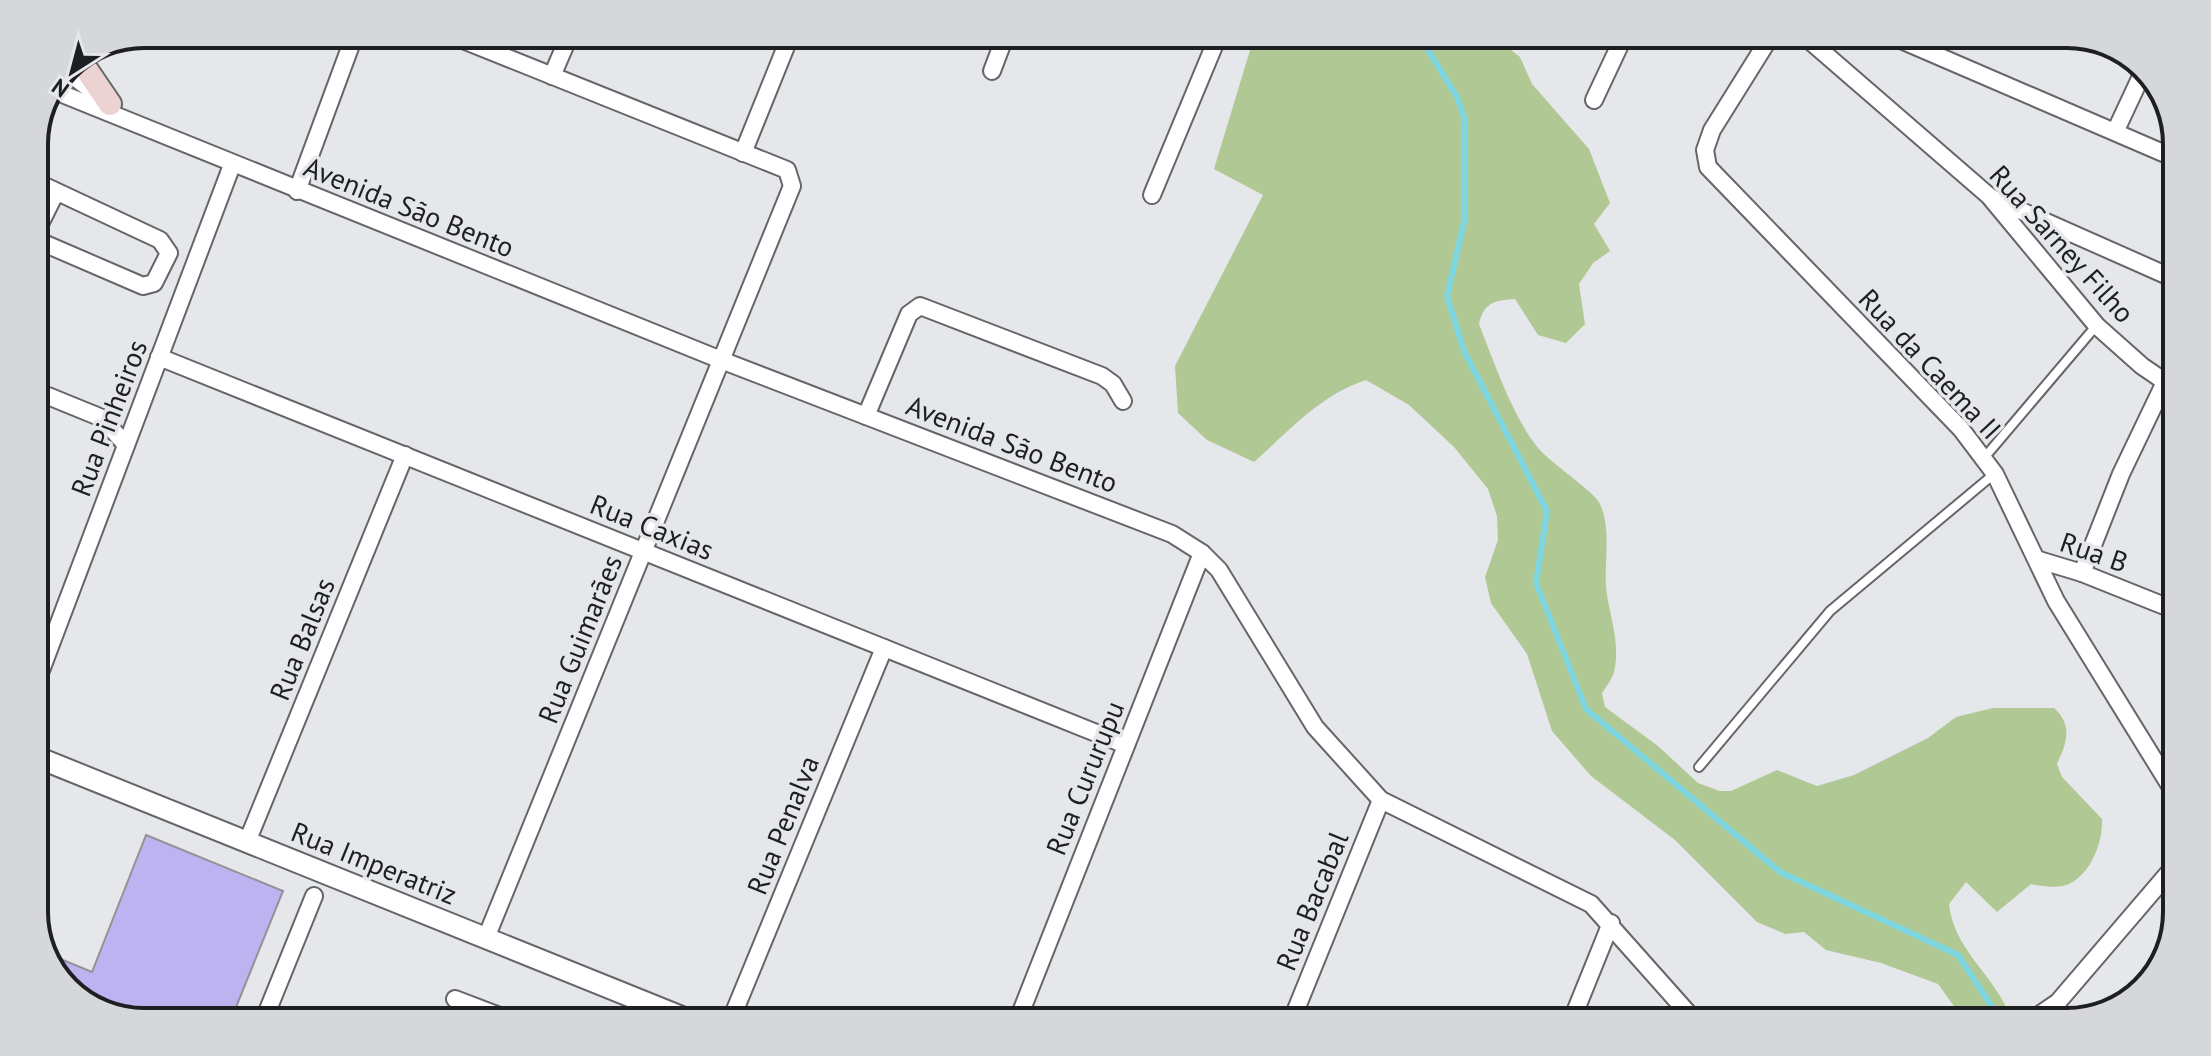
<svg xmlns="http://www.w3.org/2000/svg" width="2211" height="1056" font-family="'PT Sans',sans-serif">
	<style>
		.green { fill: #b0c894 }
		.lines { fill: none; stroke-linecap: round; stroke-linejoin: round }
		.stream { stroke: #7dd6e0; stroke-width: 6 }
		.building { fill: #bdb3f0; stroke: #939297; stroke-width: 2 }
		.service-casing { stroke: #64666a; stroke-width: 12 }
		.minor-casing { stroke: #64666a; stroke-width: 20 }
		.tertiary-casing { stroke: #64666a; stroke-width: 24 }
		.secondary-casing { stroke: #64666a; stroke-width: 26 }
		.service { stroke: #fff; stroke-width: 8 }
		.minor { stroke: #fff; stroke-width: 16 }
		.tertiary { stroke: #fff; stroke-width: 20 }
		.secondary { stroke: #ebd3d3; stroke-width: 22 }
		.labels { text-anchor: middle; stroke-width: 7; stroke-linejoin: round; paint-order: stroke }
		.street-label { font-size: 28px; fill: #1e1f21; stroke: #e5e7eb }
		.rim { fill: none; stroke: #1e1f21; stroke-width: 4 }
	</style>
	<rect width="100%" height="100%" fill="#e5e7eb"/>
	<path class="green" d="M 1264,34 L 1491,34 L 1520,57 L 1532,84 L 1589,149 L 1610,203 L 1594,224 L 1610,251 L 1593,263 L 1579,284 L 1585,324 L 1566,343 L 1538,335 L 1515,299 C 1495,300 1483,303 1479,324 C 1493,359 1517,430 1545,455 C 1555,465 1593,492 1599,502 C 1612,528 1604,560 1606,587 C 1609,616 1621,642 1614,672 C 1612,679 1606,687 1602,693 L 1605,707 L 1658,746 L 1698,783 L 1720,791 L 1731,791 L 1777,770 L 1817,786 L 1854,775 L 1928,738 L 1956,717 L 1993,708 L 2054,708 C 2073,725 2067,743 2057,764 L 2062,777 L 2102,819 C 2103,841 2092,873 2069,884 C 2058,889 2043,886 2031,884 L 1997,912 L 1966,882 L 1949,904 C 1954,949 1990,971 2008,1011 L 1964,1020 L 1938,984 L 1881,963 L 1826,950 L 1804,932 L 1785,934 L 1757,922 L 1675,840 L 1591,776 L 1552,731 L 1527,654 L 1491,603 L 1485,577 L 1498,540 L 1497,516 L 1488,489 L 1454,447 L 1409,405 L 1366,380 C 1320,395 1289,431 1254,462 L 1207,440 L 1178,413 L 1175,366 L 1263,195 L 1214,169 L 1251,47 Z"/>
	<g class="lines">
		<polyline class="stream" points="1418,34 1457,97 1465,120 1464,222 1447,296 1464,351 1547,511 1536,583 1586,709 1780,872 1958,955 2002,1022"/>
	</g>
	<polygon class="building" points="146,835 283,891 230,1022 144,1022 96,1011 53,973 46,953 92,972"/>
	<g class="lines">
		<defs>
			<g id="service">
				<polyline points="1984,458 2096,326"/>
				<polyline points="1699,767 1830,611 1994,474"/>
			</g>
			<g id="minor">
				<polyline points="448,34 787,170 792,186 486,938"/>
				<polyline points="1772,34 1712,130 1705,150 1708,167 1961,429 1995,474 2056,601 2177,797"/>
				<polyline points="1802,34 1989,196 2097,326 2142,366 2177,390"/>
				<polyline points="1887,34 2177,159"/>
				<polyline points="65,70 100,97"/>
				<polyline points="992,71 1006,34"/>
				<polyline points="552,76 570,34"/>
				<polyline points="55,91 721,360 1172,534 1202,553 1219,570 1315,727 1381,800 1591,904 1696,1022"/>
				<polyline points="1594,100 1625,34"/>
				<polyline points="2116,130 2144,70"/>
				<polyline points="743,153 791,34"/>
				<polyline points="34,181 160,240 169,253 154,283 143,286 34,239"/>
				<polyline points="297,191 355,34"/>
				<polyline points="1152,195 1219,34"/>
				<polyline points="1992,198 2177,280"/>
				<polyline points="34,236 56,192"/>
				<polyline points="159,357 1126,745"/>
				<polyline points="48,396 102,418 126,445"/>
				<polyline points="866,416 909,314 920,306 1102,376 1113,384 1123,401"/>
				<polyline points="2039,560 2082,573 2177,611"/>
				<polyline points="2082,573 2121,474 2177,357"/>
				<polyline points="34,689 232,165"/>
				<polyline points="247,842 405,455"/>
				<polyline points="455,999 515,1022"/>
				<polyline points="263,1022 314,896"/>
				<polyline points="641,1022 649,1004"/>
				<polyline points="730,1022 884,648"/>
				<polyline points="1017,1022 1202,553"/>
				<polyline points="1291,1022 1381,800"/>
				<polyline points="1571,1022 1611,923"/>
				<polyline points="2029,1022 2058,1002 2177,863"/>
			</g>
			<polyline id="tertiary" points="34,756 694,1022"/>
			<polyline id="secondary" points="80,60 110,104"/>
		</defs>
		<use href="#service" class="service-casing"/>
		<use href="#minor" class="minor-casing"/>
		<use href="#tertiary" class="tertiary-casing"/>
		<use href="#secondary" class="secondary-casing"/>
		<use href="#service" class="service"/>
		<use href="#minor" class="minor"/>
		<use href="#tertiary" class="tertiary"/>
		<use href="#secondary" class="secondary"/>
	</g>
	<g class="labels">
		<g class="street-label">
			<text transform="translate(409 207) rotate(22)" y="10">Avenida São Bento</text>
			<text transform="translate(2062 244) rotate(48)" y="10">Rua Sarney Filho</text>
			<text transform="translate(1930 364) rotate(47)" y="10">Rua da Caema II</text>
			<text transform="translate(109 418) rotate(-69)" y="10">Rua Pinheiros</text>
			<text transform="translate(1012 444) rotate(21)" y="10">Avenida São Bento</text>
			<text transform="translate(652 527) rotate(22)" y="10">Rua Caxias</text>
			<text transform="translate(2094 552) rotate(19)" y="10">Rua B</text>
			<text transform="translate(302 639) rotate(-68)" y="10">Rua Balsas</text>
			<text transform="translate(580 639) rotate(-68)" y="10">Rua Guimarães</text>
			<text transform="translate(1085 778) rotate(-68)" y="10">Rua Cururupu</text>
			<text transform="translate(783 825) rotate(-68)" y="10">Rua Penalva</text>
			<text transform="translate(374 863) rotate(22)" y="10">Rua Imperatriz</text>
			<text transform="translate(1312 901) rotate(-68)" y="10">Rua Bacabal</text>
		</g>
	</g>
	<path d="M0 0H2211V1056H0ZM144 48H2067A96 96 0 0 1 2163 144V912A96 96 0 0 1 2067 1008H144A96 96 0 0 1 48 912V144A96 96 0 0 1 144 48Z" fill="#d5d7db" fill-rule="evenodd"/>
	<path class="rim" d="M144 48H2067A96 96 0 0 1 2163 144V912A96 96 0 0 1 2067 1008H144A96 96 0 0 1 48 912V144A96 96 0 0 1 144 48Z"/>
	<g transform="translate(72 72) rotate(216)" stroke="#e5e7eb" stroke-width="6" paint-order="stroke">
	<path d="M0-6L14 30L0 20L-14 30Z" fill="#1e1f21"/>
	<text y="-12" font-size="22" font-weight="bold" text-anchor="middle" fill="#1e1f21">N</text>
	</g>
</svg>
